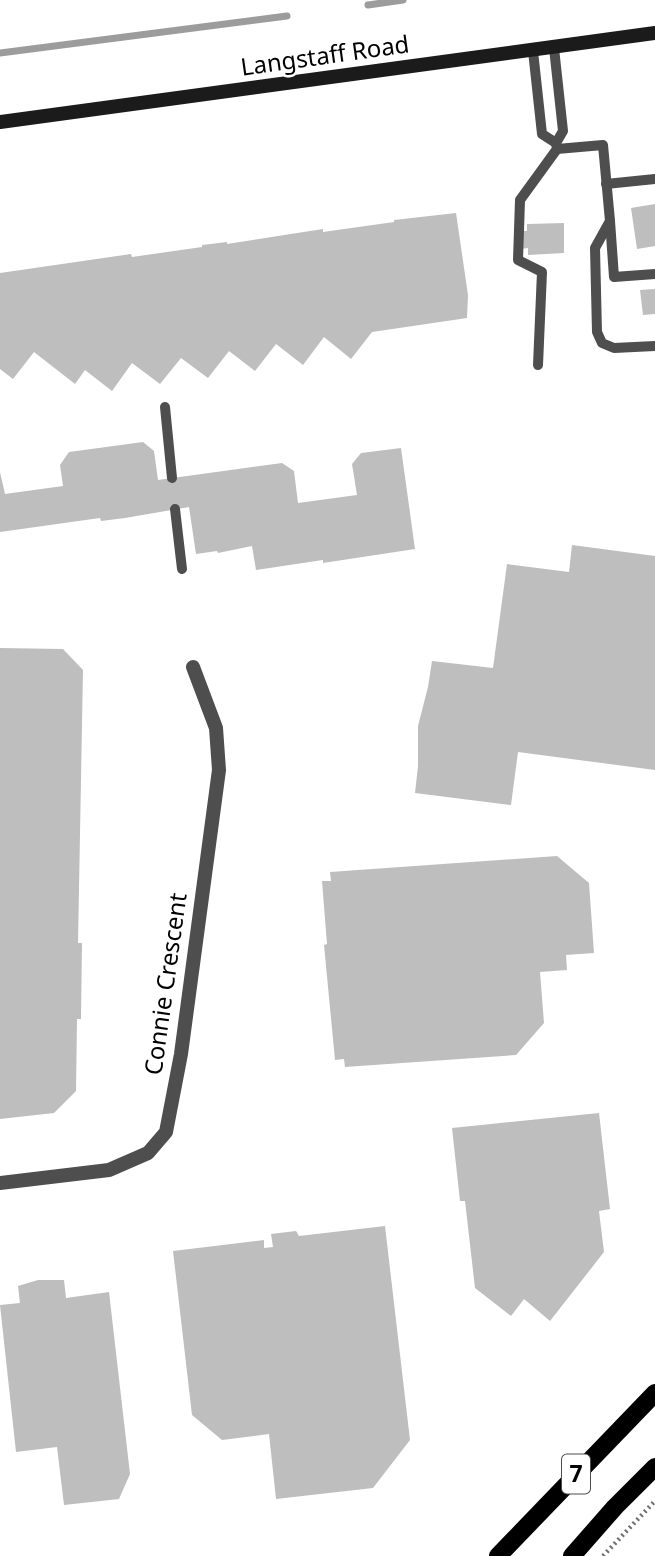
<svg xmlns="http://www.w3.org/2000/svg" width="655" height="1556" font-family="'Noto Sans',sans-serif">
	<style>
		.lines { fill: none; stroke-linecap: round; stroke-linejoin: round }
		.stream { stroke: #9c9c9c; stroke-width: 7 }
		.building { fill: #bebebe }
		.path { stroke: #707070; stroke-width: 4.5; stroke-dasharray: 2 3.5; stroke-linecap: butt }
		.service { stroke: #4e4e4e; stroke-width: 10 }
		.minor { stroke: #4e4e4e; stroke-width: 14 }
		.secondary { stroke: #1b1b1b; stroke-width: 14 }
		.primary { stroke: #000; stroke-width: 18 }
		.labels { text-anchor: middle; stroke-width: 5; stroke-linejoin: round; paint-order: stroke }
		.shield { fill: #fff; stroke: #4c4c4c; stroke-width: 2 }
		.shield-label { font-size: 23px; font-weight: bold; fill: #000 }
		.street-label { font-size: 24px; fill: #000; stroke: #fff }
	</style>
	<rect width="100%" height="100%" fill="#fff"/>
	<g class="lines">
		<g class="stream">
			<polyline points="368,5 403,0"/>
			<polyline points="0,53 287,16"/>
		</g>
	</g>
	<g class="building">
		<polygon points="655,204 655,246 637,249 631,208"/>
		<polygon points="456,213 468,295 467,318 372,332 351,359 324,337 303,365 276,344 255,371 229,351 208,378 181,358 160,384 132,363 112,391 85,370 75,384 34,352 13,379 0,369 0,273 131,254 132,257 202,247 202,245 227,242 227,244 323,229 323,232 394,222 394,220"/>
		<polygon points="564,223 564,253 528,255 528,248 521,249 521,231 527,231 527,224"/>
		<polygon points="655,289 655,314 643,315 640,290"/>
		<polygon points="143,442 154,451 158,480 282,463 294,471 298,503 357,495 352,464 361,453 401,448 415,549 323,563 323,560 256,570 252,546 218,553 217,551 196,554 189,507 125,518 101,521 100,518 0,532 0,472 5,494 63,486 60,465 69,452"/>
		<polygon points="572,545 655,556 655,770 518,752 511,805 415,793 418,766 418,726 428,687 432,661 493,668 507,564 569,572"/>
		<polygon points="0,648 63,649 83,670 78,943 82,943 81,1019 77,1019 76,1091 54,1113 0,1119"/>
		<polygon points="557,856 589,883 594,953 566,955 567,970 540,972 544,1023 516,1055 345,1067 344,1059 335,1060 324,945 327,944 322,881 331,881 330,872"/>
		<polygon points="599,1113 610,1209 599,1211 604,1252 550,1321 524,1299 511,1316 475,1288 465,1201 460,1201 452,1128"/>
		<polygon points="385,1226 410,1440 373,1488 276,1499 269,1434 222,1440 192,1415 173,1251 264,1240 264,1248 273,1247 271,1234 296,1231 299,1236"/>
		<polygon points="38,1280 64,1280 66,1298 109,1292 130,1474 119,1499 64,1505 57,1447 16,1452 0,1305 20,1303 18,1286"/>
	</g>
	<g class="lines">
		<polyline class="path" points="603,1556 655,1501"/>
		<g class="service">
			<polyline points="533,51 542,134 556,143"/>
			<polyline points="557,149 603,145 610,221 595,248 597,332 602,343 614,348 655,346"/>
			<polyline points="606,184 655,179"/>
			<polyline points="610,221 614,277 655,274"/>
			<polyline points="538,365 542,272 518,260 520,200 557,149 556,143 563,131 554,48"/>
			<polyline points="165,407 172,478"/>
			<polyline points="175,509 182,569"/>
		</g>
		<polyline class="minor" points="0,1183 109,1170 148,1153 166,1132 181,1054 219,770 216,728 193,667"/>
		<polyline class="secondary" points="0,122 655,33"/>
		<g class="primary">
			<polyline points="498,1556 655,1393"/>
			<polyline points="572,1556 615,1507 655,1467"/>
		</g>
	</g>
	<g class="labels">
		<rect class="shield" x="562" y="1454.5" width="28" height="39" rx="5"/>
		<g class="shield-label">
			<text x="576" y="1482">7</text>
		</g>
		<g class="street-label">
			<text transform="translate(325 56) rotate(-8)" y="8">Langstaff Road</text>
			<text transform="translate(166 984) rotate(-82)" y="8">Connie Crescent</text>
		</g>
	</g>
</svg>
